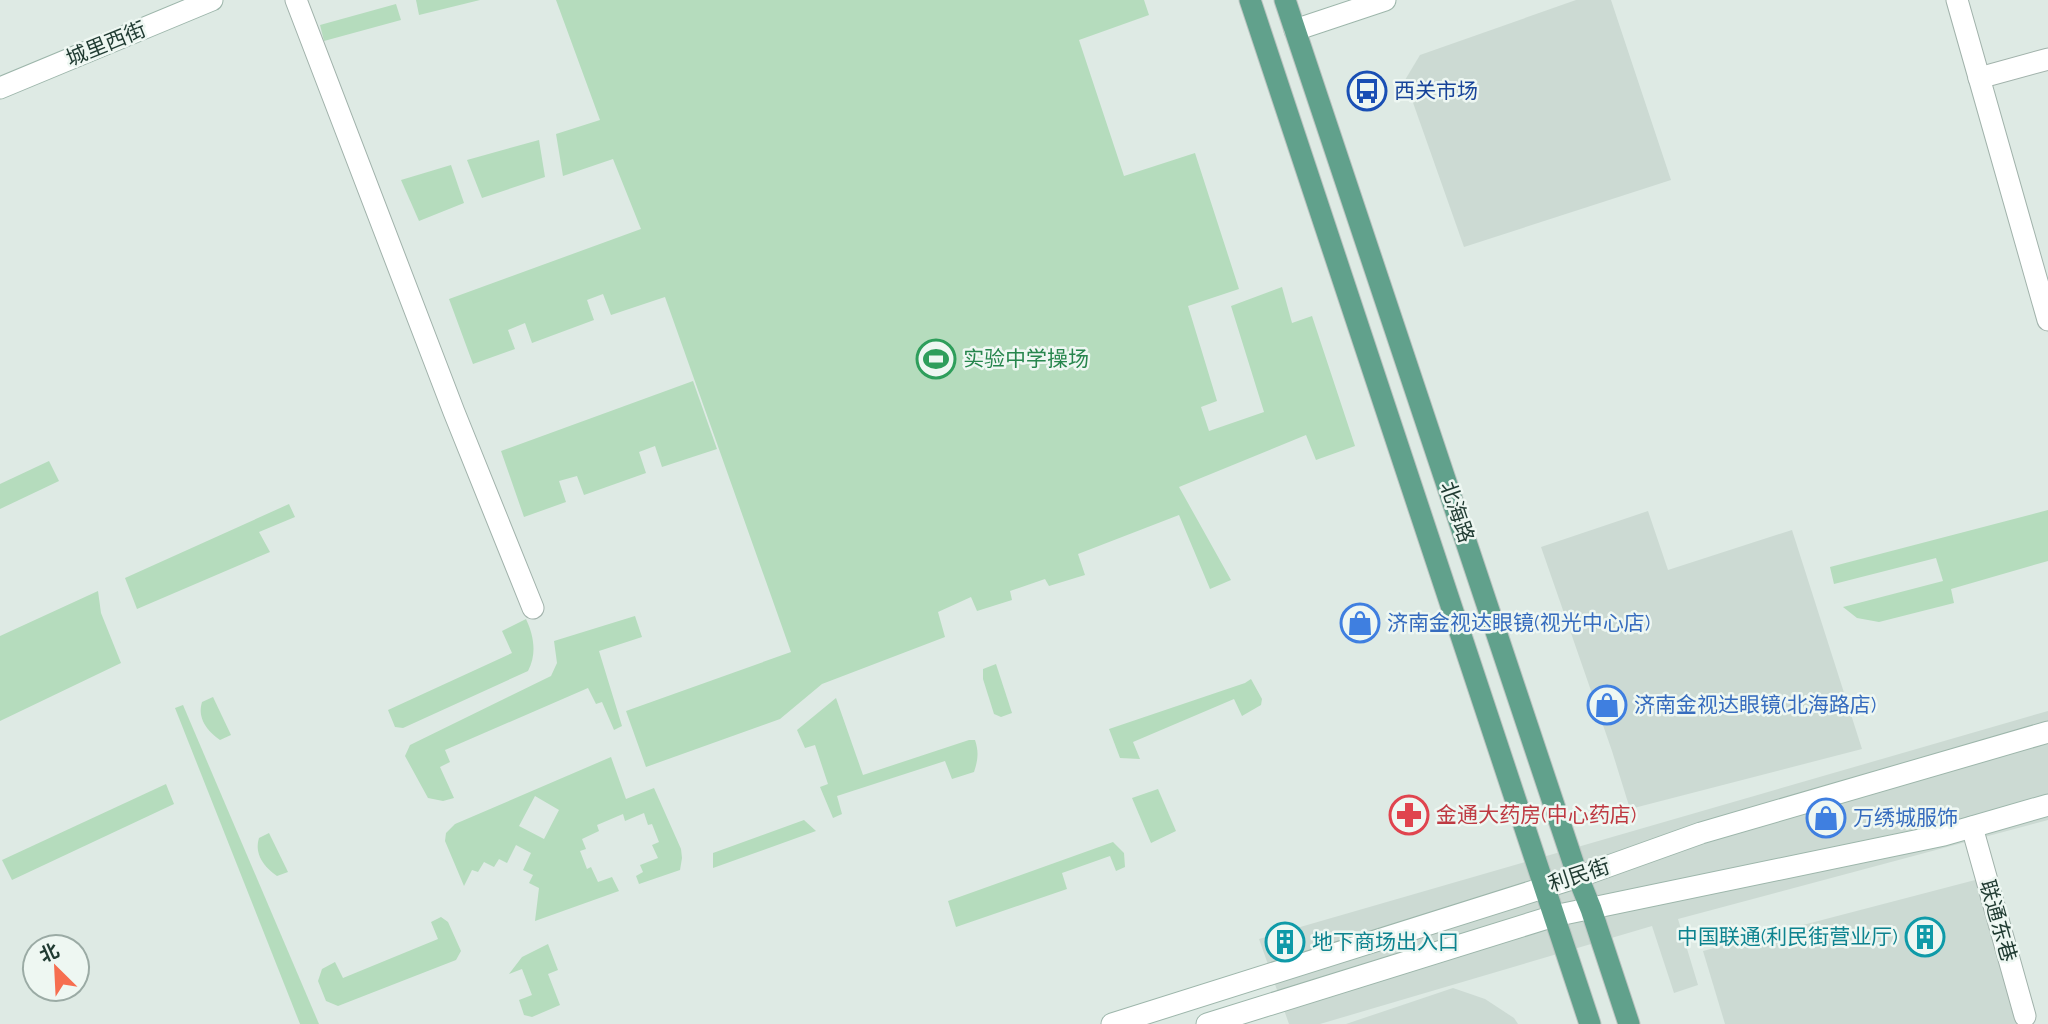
<svg xmlns="http://www.w3.org/2000/svg" width="2048" height="1024" font-family="Raleway,'Noto Sans SC',sans-serif">
	<style>
		.built { fill: #ccdad3 }
		.green { fill: #b5dcbd; fill-rule: evenodd }
		.lines { fill: none; stroke-linecap: round; stroke-linejoin: round }
		.street-casing { stroke: #a1b2ab; stroke-width: 23 }
		.secondary-casing { stroke: #9db6ab; stroke-width: 23 }
		.primary-casing { stroke: #bcc4c1; stroke-width: 23 }
		.street { stroke: #fff; stroke-width: 21 }
		.secondary { stroke: #fff; stroke-width: 21 }
		.primary { stroke: #61a18c; stroke-width: 21 }
		.labels { text-anchor: middle; stroke-width: 5; stroke-linejoin: round; paint-order: stroke }
		.street-label { font-size: 21px; fill: #1f3a31; stroke: #eef7f2 }
		.transit-label { font-size: 21px; fill: #164399; stroke: #eef7f2; text-anchor: start }
		.leisure-label { font-size: 21px; fill: #27864d; stroke: #eef7f2; text-anchor: start }
		.shop-label { font-size: 21px; fill: #366cbe; stroke: #eef7f2; text-anchor: start }
		.health-label { font-size: 21px; fill: #be3a42; stroke: #eef7f2; text-anchor: start }
		.culture-label { font-size: 21px; fill: #0d838f; stroke: #eef7f2; text-anchor: end }
	</style>
	<rect width="100%" height="100%" fill="#deeae4"/>
	<g class="built">
		<polygon points="1576,0 1611,0 1671,180 1464,247 1405,80 1420,55"/>
		<polygon points="1648,511 1668,570 1792,530 1862,749 1630,809 1612,751 1541,547"/>
		<polygon points="2048,711 2048,820 1678,919 1698,985 1674,993 1652,926 1320,1024 1289,1024 1259,939"/>
		<polygon points="1979,879 2018,1024 1725,1024 1703,951"/>
		<polygon points="1453,988 1485,999 1514,1018 1518,1024 1346,1024"/>
	</g>
	<g class="green">
		<polygon points="416,0 480,0 419,15"/>
		<polygon points="556,0 1144,0 1149,15 1079,40 1124,176 1195,153 1239,289 1188,306 1217,401 1201,407 1209,431 1264,412 1231,306 1282,287 1292,323 1312,316 1355,446 1316,460 1306,435 1179,487 1231,580 1210,589 1179,515 1078,554 1085,575 1049,586 1045,579 1010,591 1012,600 977,611 971,597 938,612 945,637 822,684 780,719 646,767 626,711 791,652 665,297 611,315 603,294 587,300 594,320 532,343 525,323 508,330 515,349 473,364 449,299 641,229 613,159 563,176 556,134 600,120"/>
		<polygon points="396,4 401,20 324,41 320,25"/>
		<polygon points="539,140 545,177 482,198 467,160"/>
		<polygon points="451,165 464,203 419,221 401,180"/>
		<polygon points="693,381 717,449 662,467 655,446 639,452 646,473 584,495 577,476 559,481 566,502 524,517 501,451"/>
		<polygon points="49,461 59,481 0,509 0,484"/>
		<polygon points="289,504 295,517 259,532 270,552 137,609 125,578"/>
		<polygon points="2048,510 2048,561 1951,589 1954,603 1879,622 1857,618 1843,607 1943,581 1936,558 1834,584 1830,567"/>
		<polygon points="98,591 101,613 121,663 0,721 0,636"/>
		<polygon points="635,616 642,637 599,651 622,726 614,730 602,702 596,704 588,688 445,750 450,762 440,767 454,798 443,801 428,798 405,756 410,745 551,676 557,663 554,641"/>
		<path d="M 526,619 C 534,636 537,654 528,671 L 403,728 L 395,727 L 388,710 L 512,653 L 502,631 Z"/>
		<polygon points="996,664 1012,713 1001,717 994,714 983,679 983,669"/>
		<polygon points="1251,679 1262,699 1261,705 1242,716 1234,699 1133,742 1140,759 1120,758 1109,729 1245,683"/>
		<path d="M 213,697 L 231,735 L 220,740 C 207,731 197,718 202,702 Z"/>
		<path d="M 836,698 L 863,775 L 969,740 L 975,740 C 979,752 978,760 974,772 L 952,779 L 945,761 L 837,796 L 842,814 L 833,818 L 820,787 L 828,784 L 815,745 L 805,748 L 797,730 Z"/>
		<polygon points="183,705 319,1024 300,1024 175,708"/>
		<path d="M 611,757 L 626,799 L 654,788 L 681,849 L 682,858 L 680,870 L 639,884 L 636,876 L 643,872 L 640,865 L 658,858 L 652,845 L 659,842 L 652,824 L 648,825 L 644,813 L 625,821 L 623,814 L 597,825 L 599,831 L 582,839 L 586,849 L 580,851 L 587,869 L 591,867 L 598,882 L 612,877 L 619,891 L 535,921 L 539,888 L 529,883 L 533,875 L 523,870 L 531,853 L 516,845 L 507,863 L 499,859 L 494,867 L 484,862 L 478,872 L 472,870 L 464,886 L 445,841 L 446,833 L 455,824 ZM 535,796 L 559,810 L 544,839 L 519,826 Z"/>
		<polygon points="166,784 174,804 12,880 2,860"/>
		<polygon points="1158,789 1176,831 1151,843 1132,798"/>
		<polygon points="804,820 816,831 713,868 713,853"/>
		<path d="M 269,833 L 288,872 L 277,876 C 264,867 254,854 259,838 Z"/>
		<polygon points="1113,842 1124,853 1125,867 1116,871 1110,856 1062,873 1067,889 956,927 948,901"/>
		<polygon points="441,917 448,922 461,951 456,960 338,1006 326,1001 318,981 322,969 335,962 343,978 438,939 431,922"/>
		<polygon points="548,944 558,970 548,974 560,1005 532,1017 524,1015 519,1000 532,995 522,969 509,974 522,957"/>
	</g>
	<g class="lines">
		<defs>
			<g id="street">
				<polyline points="296,0 454,412 533,608"/>
				<polyline points="1957,0 2048,320"/>
				<polyline points="1979,78 2048,59"/>
				<polyline points="1972,827 2025,1016"/>
			</g>
			<g id="secondary">
				<polyline points="1295,30 1385,0"/>
				<polyline points="0,88 212,0"/>
				<polyline points="1112,1024 1578,877 1701,833 2048,732"/>
				<polyline points="1207,1024 1554,916 1944,835 2048,805"/>
			</g>
			<g id="primary">
				<polyline points="1250,0 1590,1024"/>
				<polyline points="1285,0 1578,877 1591,909 1629,1024"/>
			</g>
		</defs>
		<use href="#street" class="street-casing"/>
		<use href="#secondary" class="secondary-casing"/>
		<use href="#primary" class="primary-casing"/>
		<use href="#street" class="street"/>
		<use href="#secondary" class="secondary"/>
		<use href="#primary" class="primary"/>
	</g>
	<defs>
		<symbol id="bus-ring" viewBox="-11 -11 22 22"><circle r="9.5" fill="#eef7f2" stroke="#1a4fb4" stroke-width="1.5"/><path d="M-5-6H5V4H4V6H2V4H-2V6H-4V4H-5ZM-3.5-4V0h7V-4ZM-3.5 1.2v1.5H-2V1.2ZM2 1.2v1.5H3.5V1.2Z" fill="#1a4fb4"/></symbol>
		<symbol id="stadium-ring" viewBox="-11 -11 22 22"><circle r="9.5" fill="#eef7f2" stroke="#2e9e5b" stroke-width="1.5"/><path d="M0-5a6.5 5 0 1 0 0 10a6.5 5 0 1 0 0-10ZM-3.5-1.8h7v3.6h-7Z" fill="#2e9e5b"/></symbol>
		<symbol id="shop-ring" viewBox="-11 -11 22 22"><circle r="9.5" fill="#eef7f2" stroke="#3f7fe0" stroke-width="1.5"/><path d="M-5-2.5h2.3a2.7 3.5 0 0 1 5.4 0H5L5.5 6h-11ZM-1.5-2.5h3a1.5 2.3 0 0 0-3 0Z" fill="#3f7fe0"/></symbol>
		<symbol id="pharmacy-ring" viewBox="-11 -11 22 22"><circle r="9.5" fill="#eef7f2" stroke="#e0444e" stroke-width="1.5"/><path d="M-2-6h4v4h4v4h-4v4h-4v-4h-4v-4h4Z" fill="#e0444e"/></symbol>
		<symbol id="building-ring" viewBox="-11 -11 22 22"><circle r="9.5" fill="#eef7f2" stroke="#0f9aa8" stroke-width="1.5"/><path d="M-4-6H4V6H1V3H-1V6H-4ZM-2.5-4.3h1.7v1.8h-1.7ZM.8-4.3h1.7v1.8H.8ZM-2.5-1h1.7V.8h-1.7ZM.8-1h1.7V.8H.8Z" fill="#0f9aa8"/></symbol>
	</defs>
	<g fill-rule="evenodd">
		<use href="#bus-ring" x="1345" y="69" width="44" height="44"/>
		<use href="#stadium-ring" x="914" y="337" width="44" height="44"/>
		<use href="#shop-ring" x="1338" y="601" width="44" height="44"/>
		<use href="#shop-ring" x="1585" y="683" width="44" height="44"/>
		<use href="#pharmacy-ring" x="1387" y="793" width="44" height="44"/>
		<use href="#shop-ring" x="1804" y="796" width="44" height="44"/>
		<use href="#building-ring" x="1903" y="915" width="44" height="44"/>
		<use href="#building-ring" x="1263" y="920" width="44" height="44"/>
	</g>
	<g class="labels">
		<g class="street-label">
			<text transform="translate(106 44) rotate(-22)" y="7">城里西街</text>
			<text transform="translate(1457 512) rotate(71)" y="7">北海路</text>
			<text transform="translate(1579 875) rotate(-18)" y="7">利民街</text>
			<text transform="translate(1998 921) rotate(74)" y="7">联通东巷</text>
		</g>
		<g class="transit-label">
			<text x="1394" y="98">西关市场</text>
		</g>
		<g class="leisure-label">
			<text x="963" y="366">实验中学操场</text>
		</g>
		<g class="shop-label">
			<text x="1387" y="630">济南金视达眼镜(视光中心店)</text>
			<text x="1634" y="712">济南金视达眼镜(北海路店)</text>
			<text x="1853" y="825">万绣城服饰</text>
		</g>
		<g class="health-label">
			<text x="1436" y="822">金通大药房(中心药店)</text>
		</g>
		<g class="culture-label">
			<text x="1898" y="944">中国联通(利民街营业厅)</text>
			<text x="1312" y="949" text-anchor="start">地下商场出入口</text>
		</g>
	</g>
	<g transform="translate(56 968) rotate(336)"><circle r="33" fill="#eef7f2" stroke="#9baba5" stroke-width="2"/>
	<path d="M0-5L12 26L0 18L-12 26Z" fill="#f66e50"/>
	<text y="-10" font-size="19" font-weight="bold" text-anchor="middle" fill="#1f3a31">北</text>
	</g>
</svg>
